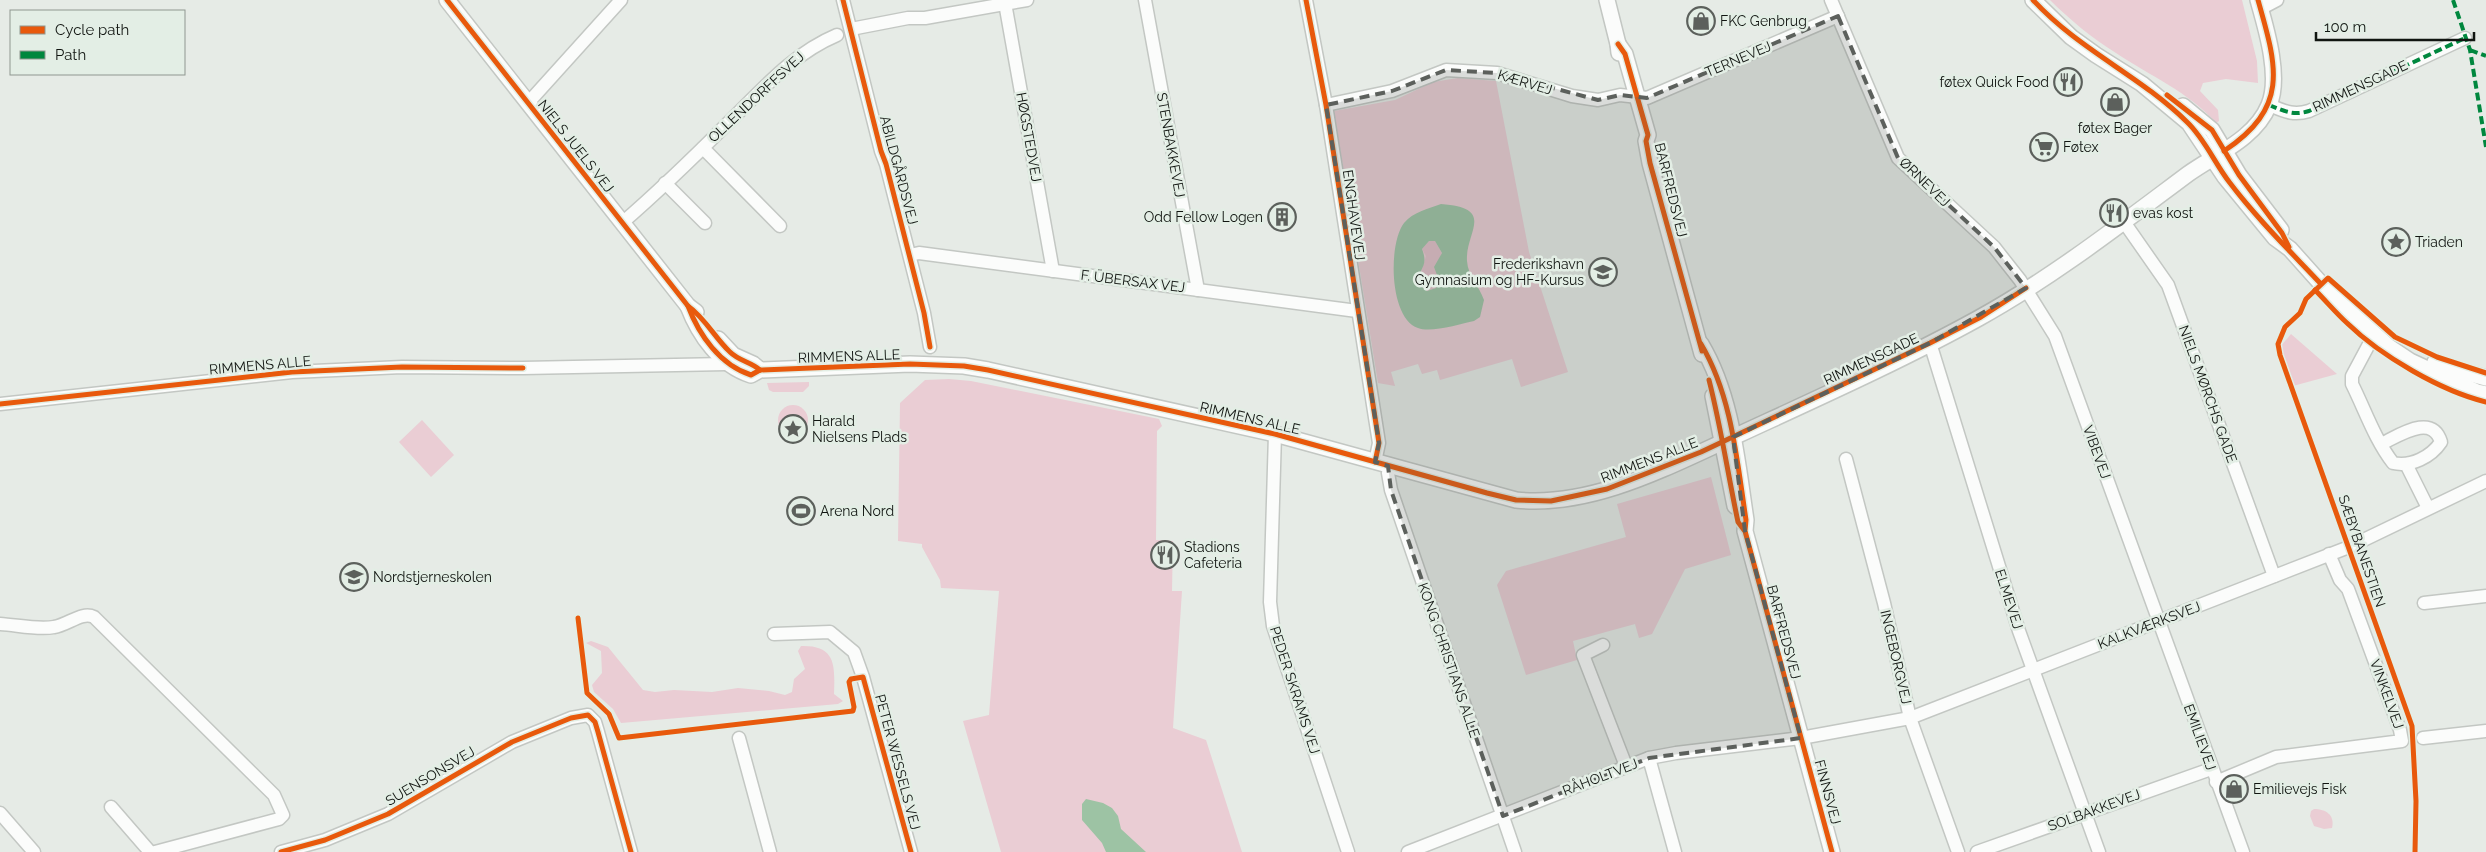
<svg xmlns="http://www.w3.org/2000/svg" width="2486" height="852" font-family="Raleway,sans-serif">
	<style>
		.green { fill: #eacdd4 }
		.forest { fill: #e2c0c9 }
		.water { fill: #9dc3a4; fill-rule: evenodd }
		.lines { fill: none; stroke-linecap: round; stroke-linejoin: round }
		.minor-casing { stroke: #c3c7c3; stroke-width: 15 }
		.tertiary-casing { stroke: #c3c7c3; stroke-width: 18 }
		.minor { stroke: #fbfcfb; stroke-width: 12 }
		.tertiary { stroke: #fbfcfb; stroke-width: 15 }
		.quiet { stroke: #00873e; stroke-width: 4; stroke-dasharray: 8 4; stroke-linecap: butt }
		.cycleway-casing { stroke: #e3eee5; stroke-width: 8 }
		.cycleway { stroke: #e8590c; stroke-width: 5 }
		.marked { fill: #5c605c; fill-opacity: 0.2; stroke: #5c605c; stroke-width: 4; stroke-dasharray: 10 6; stroke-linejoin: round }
		.labels { text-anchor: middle; stroke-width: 5; stroke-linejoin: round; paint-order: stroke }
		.poi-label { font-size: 14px; fill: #111511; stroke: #e3eee5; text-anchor: start }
		.street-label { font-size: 14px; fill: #111511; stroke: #e3eee5 }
	</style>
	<rect width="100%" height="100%" fill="#e6ebe6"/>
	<g class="green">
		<path d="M 2050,0 L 2242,0 L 2257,61 L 2258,83 L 2226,79 L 2203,83 L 2200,91 L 2218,110 L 2219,121 L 2216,123 C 2189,92 2150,76 2116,53 C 2092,38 2070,20 2050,0 Z"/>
		<polygon points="1458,78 1496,81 1529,252 1568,372 1521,387 1512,359 1440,380 1437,370 1422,374 1418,364 1391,372 1395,386 1378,383 1334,111 1395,100 1433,82"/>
		<polygon points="2291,334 2337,374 2293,386 2280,347"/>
		<polygon points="949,379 971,381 1159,419 1162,426 1157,431 1156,540 1173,541 1172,591 1182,591 1173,728 1206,740 1242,852 1001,852 963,721 989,715 999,591 941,588 940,580 922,547 922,544 898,541 900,403 925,380"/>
		<polygon points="809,382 809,386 803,392 773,392 769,390 767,383"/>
		<circle cx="793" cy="420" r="15"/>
		<polygon points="422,420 454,455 431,477 399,442"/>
		<polygon points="1711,477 1731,555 1685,569 1652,634 1639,638 1635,624 1573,641 1577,660 1526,675 1497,585 1506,571 1626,537 1617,504"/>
		<path d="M 591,641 L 608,647 L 643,690 L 655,692 L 674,690 L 712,692 L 738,688 L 769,691 L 785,695 L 792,692 L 794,679 L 805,669 L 798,651 L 801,646 C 836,645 835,665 834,694 L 843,701 L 838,704 L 621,723 L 613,709 L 594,692 L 592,685 L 602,673 L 601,651 L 586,643 Z"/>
		<path d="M 2314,809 C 2326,809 2335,815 2332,828 L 2324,829 L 2314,826 L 2310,816 L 2311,811 Z"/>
	</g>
	<path class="forest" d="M 1429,241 L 1435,241 L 1442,253 C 1434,272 1437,265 1440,283 L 1436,288 L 1427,291 L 1418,283 L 1426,256 L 1422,249 Z"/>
	<g class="water">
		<path d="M 1441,204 C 1497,208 1465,232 1467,261 C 1468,276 1479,286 1484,300 L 1480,317 L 1474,321 C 1460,324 1431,333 1418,328 C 1389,318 1388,244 1404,223 C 1413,212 1428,209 1441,204 ZM 1429,241 L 1435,241 L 1442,253 L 1434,267 L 1440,283 L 1436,288 L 1427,291 L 1418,283 C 1419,267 1429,267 1422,249 Z"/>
		<polygon points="1086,799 1103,803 1112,808 1118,816 1121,829 1146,852 1106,852 1102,843 1082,820 1082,804"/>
	</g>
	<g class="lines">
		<defs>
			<g id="minor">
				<polyline points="843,0 881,151 886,164 924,313 930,347"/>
				<polyline points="1145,0 1198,290"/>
				<polyline points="1306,0 1326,105 1379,443 1375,462"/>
				<polyline points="1831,0 1898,158 1994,247 2020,280 2055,336 2243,852"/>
				<polyline points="1005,3 1053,271"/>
				<polyline points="2260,9 2277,0"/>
				<polyline points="851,29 908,18 925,18 1027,0"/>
				<polyline points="528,103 621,0"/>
				<polyline points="1326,105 1392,91 1446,70 1497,73 1572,96 1598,100 1620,95 1647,98 1838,16"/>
				<path d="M 2269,105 C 2284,111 2293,116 2309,111 L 2465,38"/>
				<polyline points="703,148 780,226"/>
				<polyline points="665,183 705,223"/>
				<polyline points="2124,222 2168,285 2274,576"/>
				<path d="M 622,223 C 659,191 694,157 728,123 C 762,90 792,54 837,35"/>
				<polyline points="910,255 919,253 1357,311"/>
				<path d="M 2375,333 L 2352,376 L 2352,384 C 2365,410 2375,440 2393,463 C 2411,467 2431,457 2441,442 C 2432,413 2400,435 2381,444"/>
				<polyline points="1930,343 2019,631 2099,852"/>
				<polyline points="0,404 292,372 402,367 523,368 726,364"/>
				<polyline points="1275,434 1270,602 1273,626 1348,852"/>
				<polyline points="1846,459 1884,603 1910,718 1958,852"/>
				<polyline points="2407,466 2428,508"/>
				<polyline points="1390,467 1388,473 1391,490 1515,852"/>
				<polyline points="2424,603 2486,596"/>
				<path d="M 0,624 C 17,625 38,630 54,627 C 68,625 82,611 94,617 L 274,795 L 283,815 L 279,819 L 155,852"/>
				<polyline points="774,634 830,632 854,652 863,677 911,852"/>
				<polyline points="1603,645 1583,655 1626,766"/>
				<polyline points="739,738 770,852"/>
				<polyline points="2423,738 2486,731"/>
				<polyline points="1649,758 1675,852"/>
				<polyline points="2216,782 2276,757 2402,741 2400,730 2348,589 2340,580 2329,554"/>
				<polyline points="111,807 150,852"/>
				<polyline points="0,813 34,852"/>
				<polyline points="281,852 325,840 388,814 512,742 571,718 588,715 595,722 598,732 631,852"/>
				<polyline points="1408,852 1649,758 1676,753 1801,738 1910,718 2349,547 2486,481"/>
				<polyline points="1977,852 2211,769"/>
			</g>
			<g id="tertiary">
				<polyline points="447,0 688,306 696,312"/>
				<polyline points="1607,0 1618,44 1619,53"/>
				<polyline points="2033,0 2071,37 2096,55 2142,84 2189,123 2225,177 2275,238 2290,249 2332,296 2389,347 2410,361 2477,392 2486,394"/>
				<polyline points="1618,44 1625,54 1648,135 1646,141 1650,163 1702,354"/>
				<polyline points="2183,106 2212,130 2239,175 2281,230"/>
				<path d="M 688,306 C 699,335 720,365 751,375 L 760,370 L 910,364 L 964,366 L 988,370 L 1275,434 L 1516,500 C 1593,508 1669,466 1738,435 C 1818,398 1903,360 1979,318 C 2053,277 2121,224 2188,174 C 2216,154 2255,139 2269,105 C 2281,77 2266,28 2258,0"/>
				<polyline points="718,339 733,355 753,364 760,370"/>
				<path d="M 1701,344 C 1732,396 1737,461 1746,520 L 1745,531 L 1832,852"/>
				<polyline points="2435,362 2449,368 2486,378"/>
				<polyline points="1713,396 1735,506"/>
			</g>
		</defs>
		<use href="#minor" class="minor-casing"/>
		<use href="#tertiary" class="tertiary-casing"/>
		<use href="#minor" class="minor"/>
		<use href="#tertiary" class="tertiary"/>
		<g class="quiet">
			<polyline points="2453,0 2470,50 2486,147"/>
			<polyline points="2470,50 2486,56"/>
			<path d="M 2269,105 C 2284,111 2293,116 2309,111 L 2465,38"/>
		</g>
		<defs>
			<g id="cycleway">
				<path d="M 447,0 L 688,306 C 705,318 715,338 730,352 C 739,361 751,362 760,370"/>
				<polyline points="843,0 881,151 886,164 924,313 930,347"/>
				<polyline points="1306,0 1326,105 1379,443 1375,462"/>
				<path d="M 2033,0 C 2079,50 2139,75 2187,122 C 2205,139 2215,164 2230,183 C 2258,220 2290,251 2321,284"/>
				<polyline points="1618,44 1625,54 1648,135 1646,141 1650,163 1702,351"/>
				<polyline points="2167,95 2212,130 2239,175 2282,233 2289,247"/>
				<path d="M 2224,151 C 2290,107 2277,67 2258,0"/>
				<path d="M 2315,290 C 2326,301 2336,313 2347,323 C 2381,356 2441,391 2486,402"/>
				<path d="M 688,306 C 699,335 720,365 751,375 L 760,370 L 910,364 L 964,366 L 988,370 L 1275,434 L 1487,493 L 1516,500 L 1551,501 L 1607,489 L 1701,452 L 1930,343 L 1981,317 L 2026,288"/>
				<path d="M 1701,344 C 1732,396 1737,461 1746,520 L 1745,531 L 1832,852"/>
				<path d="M 1709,380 C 1721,427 1728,475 1738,522 L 1744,530"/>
				<polyline points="0,404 292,372 402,367 523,368"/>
				<polyline points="578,618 587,693 609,714 619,738 853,711 854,707 849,682 851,679 863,677 911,852"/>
				<polyline points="281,852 325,840 388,814 512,742 571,718 588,715 595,722 598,732 631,852"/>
				<polyline points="2415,852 2416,801 2412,726 2280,355 2278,344 2285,327 2300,313 2306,299 2328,278 2395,337 2437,357 2486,373"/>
			</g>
		</defs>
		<use href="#cycleway" class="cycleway-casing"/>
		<use href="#cycleway" class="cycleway"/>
	</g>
	<path class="marked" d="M 1838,16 L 1898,158 L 1994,247 L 2026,288 L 1930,343 L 1733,437 L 1745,531 L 1801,738 L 1649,758 L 1503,816 L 1391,490 L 1388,466 L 1375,462 L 1379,443 L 1326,105 L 1392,91 L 1446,70 L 1497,73 L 1598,100 L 1620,95 L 1647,98 Z"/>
	<defs>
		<symbol id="shop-ring" viewBox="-11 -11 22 22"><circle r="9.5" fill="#e3eee5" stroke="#5c605c" stroke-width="1.5"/><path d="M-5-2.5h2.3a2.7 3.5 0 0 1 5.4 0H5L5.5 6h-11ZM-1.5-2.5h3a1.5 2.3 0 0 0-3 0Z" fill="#5c605c"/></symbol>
		<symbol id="restaurant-ring" viewBox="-11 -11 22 22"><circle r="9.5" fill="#e3eee5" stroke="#5c605c" stroke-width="1.5"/><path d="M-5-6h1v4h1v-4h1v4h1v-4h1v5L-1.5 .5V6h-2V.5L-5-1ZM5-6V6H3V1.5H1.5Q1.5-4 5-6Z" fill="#5c605c"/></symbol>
		<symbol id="supermarket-ring" viewBox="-11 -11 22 22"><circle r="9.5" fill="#e3eee5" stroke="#5c605c" stroke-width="1.5"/><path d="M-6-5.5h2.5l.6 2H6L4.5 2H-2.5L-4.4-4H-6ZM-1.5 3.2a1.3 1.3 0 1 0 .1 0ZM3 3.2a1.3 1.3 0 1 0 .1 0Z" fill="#5c605c"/></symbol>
		<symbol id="building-ring" viewBox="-11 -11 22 22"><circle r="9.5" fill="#e3eee5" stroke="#5c605c" stroke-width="1.5"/><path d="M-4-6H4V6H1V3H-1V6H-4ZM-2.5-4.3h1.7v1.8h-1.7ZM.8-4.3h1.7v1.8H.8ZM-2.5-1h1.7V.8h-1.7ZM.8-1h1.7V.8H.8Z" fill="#5c605c"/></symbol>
		<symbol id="sight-ring" viewBox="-11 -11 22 22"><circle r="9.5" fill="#e3eee5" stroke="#5c605c" stroke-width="1.5"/><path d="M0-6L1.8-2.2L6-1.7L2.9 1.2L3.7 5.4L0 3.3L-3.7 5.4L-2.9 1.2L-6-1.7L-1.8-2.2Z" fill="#5c605c"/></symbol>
		<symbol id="school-ring" viewBox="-11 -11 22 22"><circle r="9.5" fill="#e3eee5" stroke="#5c605c" stroke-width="1.5"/><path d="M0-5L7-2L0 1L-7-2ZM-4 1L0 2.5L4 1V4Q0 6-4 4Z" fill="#5c605c"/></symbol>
		<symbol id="stadium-ring" viewBox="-11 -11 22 22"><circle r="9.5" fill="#e3eee5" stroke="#5c605c" stroke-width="1.5"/><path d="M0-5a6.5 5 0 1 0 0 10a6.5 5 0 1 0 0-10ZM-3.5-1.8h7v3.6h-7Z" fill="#5c605c"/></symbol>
	</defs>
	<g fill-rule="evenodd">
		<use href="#shop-ring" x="1685" y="5" width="32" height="32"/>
		<use href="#restaurant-ring" x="2052" y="66" width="32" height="32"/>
		<use href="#shop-ring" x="2099" y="86" width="32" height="32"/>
		<use href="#supermarket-ring" x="2028" y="131" width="32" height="32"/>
		<use href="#restaurant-ring" x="2098" y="197" width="32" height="32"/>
		<use href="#building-ring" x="1266" y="201" width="32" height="32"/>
		<use href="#sight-ring" x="2380" y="226" width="32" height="32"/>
		<use href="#school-ring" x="1587" y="256" width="32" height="32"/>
		<use href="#sight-ring" x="777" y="413" width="32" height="32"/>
		<use href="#stadium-ring" x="785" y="495" width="32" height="32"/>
		<use href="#restaurant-ring" x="1149" y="539" width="32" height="32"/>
		<use href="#school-ring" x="338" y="561" width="32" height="32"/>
		<use href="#shop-ring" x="2218" y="773" width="32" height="32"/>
	</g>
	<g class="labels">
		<g class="poi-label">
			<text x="1720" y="26">FKC Genbrug</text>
			<text x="2049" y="87" text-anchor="end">føtex Quick Food</text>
			<text x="2115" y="133" text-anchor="middle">føtex Bager</text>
			<text x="2063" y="152">Føtex</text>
			<text x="2133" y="218">evas kost</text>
			<text x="1263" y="222" text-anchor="end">Odd Fellow Logen</text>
			<text x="2415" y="247">Triaden</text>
			<text x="1584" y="269" text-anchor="end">Frederikshavn<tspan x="1584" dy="16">Gymnasium og HF-Kursus</tspan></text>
			<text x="812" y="426">Harald<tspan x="812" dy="16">Nielsens Plads</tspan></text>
			<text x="820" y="516">Arena Nord</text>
			<text x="1184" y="552">Stadions<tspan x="1184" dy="16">Cafeteria</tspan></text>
			<text x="373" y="582">Nordstjerneskolen</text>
			<text x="2253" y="794">Emilievejs Fisk</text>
		</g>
		<g class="street-label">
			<text transform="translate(1738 59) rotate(-23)" y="5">TERNEVEJ</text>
			<text transform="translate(1525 82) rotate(17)" y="5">KÆRVEJ</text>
			<text transform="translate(2360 86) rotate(-25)" y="5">RIMMENSGADE</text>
			<text transform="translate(756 97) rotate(-43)" y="5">OLLENDORFFSVEJ</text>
			<text transform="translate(1029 137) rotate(80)" y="5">HØGSTEDVEJ</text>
			<text transform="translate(1171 145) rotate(80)" y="5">STENBAKKEVEJ</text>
			<text transform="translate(576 146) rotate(52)" y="5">NIELS JUELS VEJ</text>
			<text transform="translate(899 170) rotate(75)" y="5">ABILDGÅRDSVEJ</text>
			<text transform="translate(1925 182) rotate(44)" y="5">ØRNEVEJ</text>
			<text transform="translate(1671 190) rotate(76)" y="5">BARFREDSVEJ</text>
			<text transform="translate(1354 215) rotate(82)" y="5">ENGHAVEVEJ</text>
			<text transform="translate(1133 281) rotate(7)" y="5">F. ÜBERSAX VEJ</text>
			<text transform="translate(849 356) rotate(-2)" y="5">RIMMENS ALLE</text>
			<text transform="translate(1871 359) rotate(-25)" y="5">RIMMENSGADE</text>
			<text transform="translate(260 365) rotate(-5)" y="5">RIMMENS ALLE</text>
			<text transform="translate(2208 394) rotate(70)" y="5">NIELS MØRCHS GADE</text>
			<text transform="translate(1250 418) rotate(13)" y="5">RIMMENS ALLE</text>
			<text transform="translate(2097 452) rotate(70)" y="5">VIBEVEJ</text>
			<text transform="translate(1649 460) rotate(-21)" y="5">RIMMENS ALLE</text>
			<text transform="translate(2362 551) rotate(71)" y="5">SÆBYBANESTIEN</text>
			<text transform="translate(2009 599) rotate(72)" y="5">ELMEVEJ</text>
			<text transform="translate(2149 625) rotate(-21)" y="5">KALKVÆRKSVEJ</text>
			<text transform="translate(1784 632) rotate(75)" y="5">BARFREDSVEJ</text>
			<text transform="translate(1896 657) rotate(77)" y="5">INGEBORGVEJ</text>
			<text transform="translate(1449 660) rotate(71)" y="5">KONG CHRISTIANS ALLE</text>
			<text transform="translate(1295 690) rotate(72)" y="5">PEDER SKRAMS VEJ</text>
			<text transform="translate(2387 694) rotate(70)" y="5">VINKELVEJ</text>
			<text transform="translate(2200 737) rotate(70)" y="5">EMILIEVEJ</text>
			<text transform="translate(898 762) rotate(75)" y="5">PETER WESSELS VEJ</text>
			<text transform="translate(430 776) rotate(-31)" y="5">SUENSONSVEJ</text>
			<text transform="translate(1600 777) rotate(-21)" y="5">RÅHOLTVEJ</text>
			<text transform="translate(1828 792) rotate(75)" y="5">FINNSVEJ</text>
			<text transform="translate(2094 810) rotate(-20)" y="5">SOLBAKKEVEJ</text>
		</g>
	</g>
	<rect x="10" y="10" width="175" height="65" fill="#e3eee5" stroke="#8f9790"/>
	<rect x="20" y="26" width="25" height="8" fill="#e8590c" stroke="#8f9790"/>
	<text x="55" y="35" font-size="15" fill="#111511">Cycle path</text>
	<rect x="20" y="51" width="25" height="8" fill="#00873e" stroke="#8f9790"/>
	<text x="55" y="60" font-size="15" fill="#111511">Path</text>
	<path d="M2316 32v8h158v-8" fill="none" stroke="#111511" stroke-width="2.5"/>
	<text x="2324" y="32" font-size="15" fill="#111511" stroke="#e3eee5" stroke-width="4" paint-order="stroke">100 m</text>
</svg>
